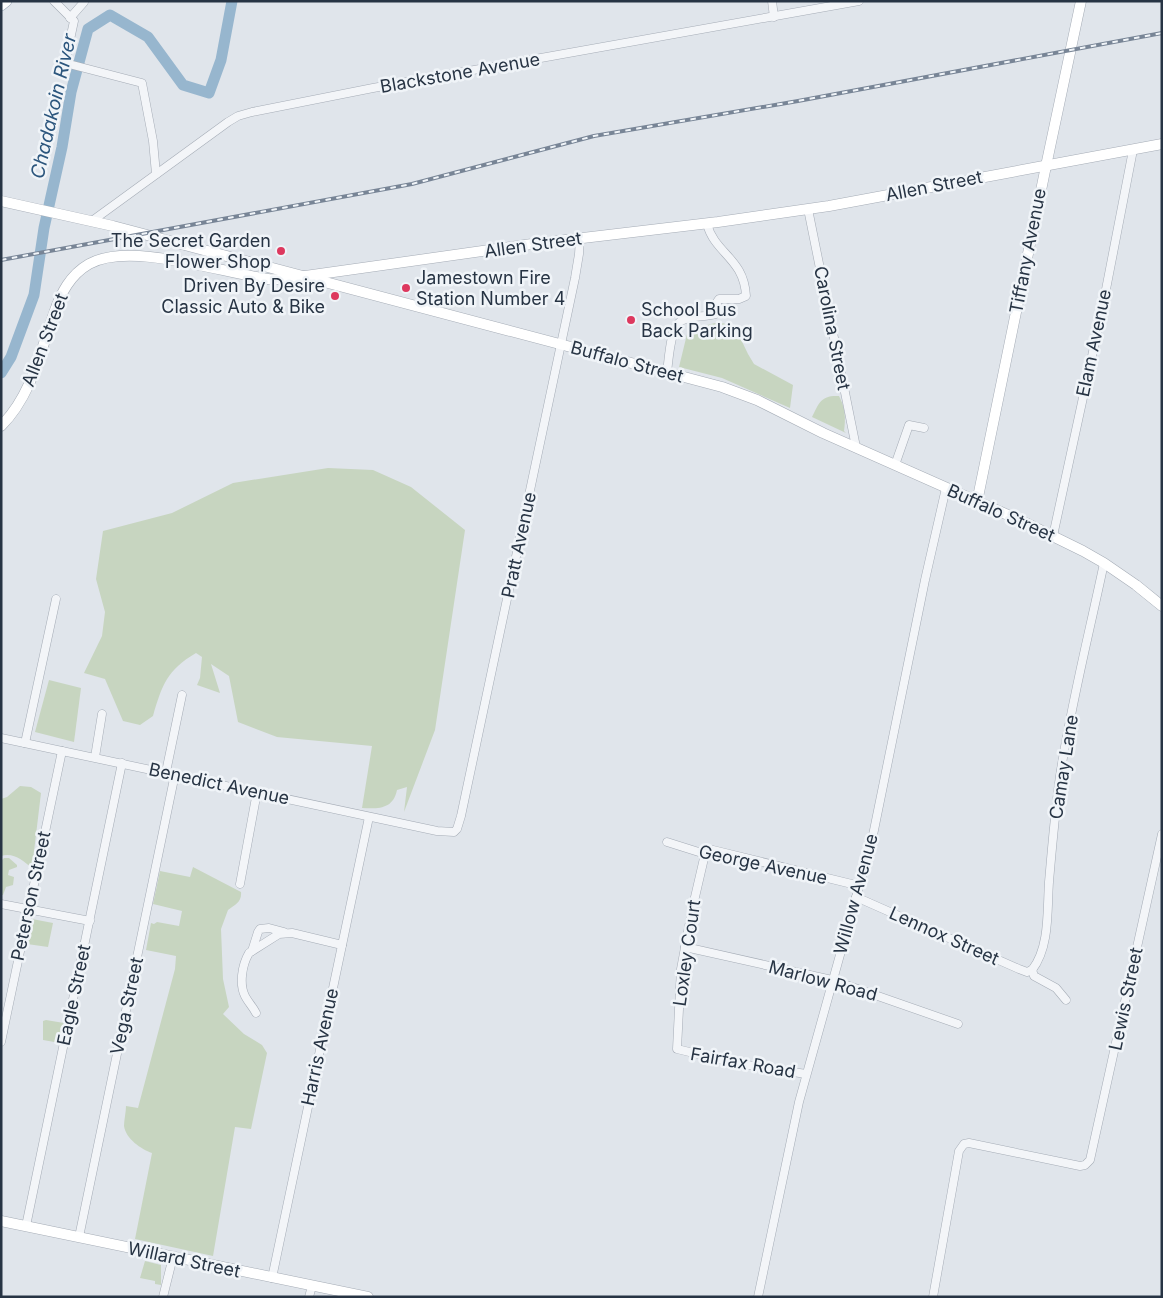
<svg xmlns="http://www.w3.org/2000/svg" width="1163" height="1298" font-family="Inter,sans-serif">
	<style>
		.green { fill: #c7d5c0 }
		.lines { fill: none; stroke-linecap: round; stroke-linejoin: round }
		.river { stroke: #97b6ce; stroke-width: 11 }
		.street-casing { stroke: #a5acb6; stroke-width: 9 }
		.secondary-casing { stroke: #a5acb6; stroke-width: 11 }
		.primary-casing { stroke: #9eaab8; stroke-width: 12 }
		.street { stroke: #f3f5f8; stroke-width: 8 }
		.secondary { stroke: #fff; stroke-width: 10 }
		.primary { stroke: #fff; stroke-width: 11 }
		.rail-casing { stroke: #788596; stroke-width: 4 }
		.rail { stroke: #f0f4f8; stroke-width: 2; stroke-dasharray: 5.5; stroke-linecap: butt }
		.poi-dot { fill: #dd385e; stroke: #f0f4f8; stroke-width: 2 }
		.labels { text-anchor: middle; stroke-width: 5; stroke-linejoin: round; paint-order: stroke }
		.street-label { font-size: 18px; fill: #273444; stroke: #f0f4f8 }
		.poi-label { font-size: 18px; fill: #273444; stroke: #f0f4f8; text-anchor: end }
		.water-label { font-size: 19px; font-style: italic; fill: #2c567d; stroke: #f0f4f8 }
	</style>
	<rect width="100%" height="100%" fill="#e0e5eb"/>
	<g class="green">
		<polygon points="719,322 735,327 748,354 754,364 793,385 790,408 722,378 679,367 688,330"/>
		<path d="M 839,396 C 845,407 846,418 844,431 L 846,433 L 812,417 C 819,403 821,395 839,396 Z"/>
		<path d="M 328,468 L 373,470 L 411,487 L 465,530 L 435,730 L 404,812 L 407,787 L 397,790 C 393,809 379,809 362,808 L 372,746 L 277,737 L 238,722 L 229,676 L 211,664 L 220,693 L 197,685 L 200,678 L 202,657 L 196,653 C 167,670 162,685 153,716 L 140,725 L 123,721 L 105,679 L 84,673 L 102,636 L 105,612 L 96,579 L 103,531 L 172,513 L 233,483 Z"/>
		<polygon points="49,680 81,688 74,742 35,732"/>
		<path d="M 20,786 L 31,787 L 41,793 L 32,868 C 23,861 14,852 1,856 L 1,799 L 7,797 Z"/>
		<polygon points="4,858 9,858 17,865 17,867 9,870 8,875 14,877 13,885 6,887 3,895 1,895 1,861"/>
		<path d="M 193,867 L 241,892 C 242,902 235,905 228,910 L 221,929 L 223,979 L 229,1007 L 223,1014 L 244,1034 L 262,1045 L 267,1053 L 251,1129 L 235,1127 L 213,1256 L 135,1239 L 152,1153 C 141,1149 126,1139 124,1126 C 124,1120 126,1112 126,1106 L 138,1108 L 175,969 L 176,956 L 146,950 L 151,923 L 154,924 L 157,922 L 179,926 L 182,911 L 153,904 L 160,871 L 190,877 Z"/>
		<polygon points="32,919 53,923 48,947 27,944"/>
		<polygon points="46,1020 64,1023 60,1043 43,1040 43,1021"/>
		<polygon points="145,1261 161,1265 161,1285 155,1284 155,1281 140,1278"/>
	</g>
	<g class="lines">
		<polyline class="river" points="1,373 11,357 34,295 44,228 62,147 71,92 88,29 110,15 148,37 183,85 209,93 221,60 232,1"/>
		<defs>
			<g id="street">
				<polyline points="54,1 74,21 65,63 142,83 153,141 156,174"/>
				<polyline points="772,1 774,17"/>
				<polyline points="70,18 84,2"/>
				<polyline points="808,209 856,447"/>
				<polyline points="92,221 228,122 238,116 252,112 373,88 859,1"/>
				<path d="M 667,372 C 669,359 670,327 681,321 C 689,316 706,317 716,314 L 717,302 L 719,299 L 739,299 L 746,296 C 744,258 715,254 707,224"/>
				<polyline points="895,465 909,425 924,428"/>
				<polyline points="1053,536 1102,310 1133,150"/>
				<polyline points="1,738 437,831 454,832 457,829 461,816 575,278 579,254 580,238"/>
				<polyline points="25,743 56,599"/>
				<polyline points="95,757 102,714"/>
				<polyline points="166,772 182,695"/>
				<polyline points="667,842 705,854 713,850 860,886"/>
				<polyline points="705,854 692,910 681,969 677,1049 735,1063 806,1074"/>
				<polyline points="240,884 257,792"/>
				<polyline points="856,897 1019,969 1027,972 1032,970"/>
				<polyline points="1,904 90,921"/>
				<polyline points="685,947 832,980 958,1024"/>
				<polyline points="252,951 258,932 260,929 269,928 284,932"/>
				<path d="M 1032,970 C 1050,947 1047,910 1049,882 C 1052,847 1055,811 1060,776 C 1071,704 1089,634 1104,563"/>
				<polyline points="1032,970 1034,976 1056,988 1066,1000"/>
				<path d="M 256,1013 C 253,1007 248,1002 245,996 C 239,984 242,965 249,953 L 279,934 L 292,933 L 342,945"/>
				<polyline points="1,1042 62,751"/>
				<polyline points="26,1226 122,763"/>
				<polyline points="79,1237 175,774"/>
				<polyline points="272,1278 369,817"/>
				<polyline points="163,1297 173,1257"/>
				<polyline points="309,1297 312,1286"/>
				<polyline points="758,1297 799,1102 872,840 925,580 946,488"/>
				<polyline points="933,1297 959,1151 964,1144 969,1143 1080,1166 1085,1165 1090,1160 1162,834"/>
			</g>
			<g id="secondary">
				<polyline points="1,201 113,226 722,387 757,400 823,433 1026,523 1083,551 1104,563 1136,585 1162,606"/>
				<path d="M 1,426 C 32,395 40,352 54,313 C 61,293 70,275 89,264 C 130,241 222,273 268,279 C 276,280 284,278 291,278 L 532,244 L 718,222 L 829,206 L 1162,144"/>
				<polyline points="977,502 1046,166 1081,1"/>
				<polyline points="1,1221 368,1297"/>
			</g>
			<polyline id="primary" points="1,5 6,1"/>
		</defs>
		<use href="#street" class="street-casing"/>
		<use href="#secondary" class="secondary-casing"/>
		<use href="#primary" class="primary-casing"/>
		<use href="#street" class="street"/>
		<use href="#secondary" class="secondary"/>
		<use href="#primary" class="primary"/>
		<defs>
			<polyline id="rail" points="1,260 412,184 594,136 798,101 1162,33"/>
		</defs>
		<use href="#rail" class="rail-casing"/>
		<use href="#rail" class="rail"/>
	</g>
	<g class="poi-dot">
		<circle cx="281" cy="251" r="5"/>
		<circle cx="406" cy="288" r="5"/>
		<circle cx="335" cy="296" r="5"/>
		<circle cx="631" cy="320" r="5"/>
	</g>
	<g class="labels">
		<g class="street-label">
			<text transform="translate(460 73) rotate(-10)" y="6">Blackstone Avenue</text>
			<text transform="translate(934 186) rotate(-11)" y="6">Allen Street</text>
			<text transform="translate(533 245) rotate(-8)" y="6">Allen Street</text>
			<text transform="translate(1028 251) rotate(-79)" y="6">Tiffany Avenue</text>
			<text transform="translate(832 328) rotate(79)" y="6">Carolina Street</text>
			<text transform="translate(45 340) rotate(-69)" y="6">Allen Street</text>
			<text transform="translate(1094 343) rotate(-78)" y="6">Elam Avenue</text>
			<text transform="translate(627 362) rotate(15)" y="6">Buffalo Street</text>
			<text transform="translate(1001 513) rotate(24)" y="6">Buffalo Street</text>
			<text transform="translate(519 545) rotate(-78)" y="6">Pratt Avenue</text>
			<text transform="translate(1064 767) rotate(-81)" y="6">Camay Lane</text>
			<text transform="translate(219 784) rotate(12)" y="6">Benedict Avenue</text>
			<text transform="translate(763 865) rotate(12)" y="6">George Avenue</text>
			<text transform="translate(856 894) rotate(-75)" y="6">Willow Avenue</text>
			<text transform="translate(31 896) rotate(-78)" y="6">Peterson Street</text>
			<text transform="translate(944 936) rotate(24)" y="6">Lennox Street</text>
			<text transform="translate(687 953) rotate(-82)" y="6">Loxley Court</text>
			<text transform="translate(823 981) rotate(15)" y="6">Marlow Road</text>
			<text transform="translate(74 995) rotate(-78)" y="6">Eagle Street</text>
			<text transform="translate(1126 999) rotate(-78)" y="6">Lewis Street</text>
			<text transform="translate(127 1006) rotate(-78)" y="6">Vega Street</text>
			<text transform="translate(320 1047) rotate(-78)" y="6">Harris Avenue</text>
			<text transform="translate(743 1063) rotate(10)" y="6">Fairfax Road</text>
			<text transform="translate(184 1260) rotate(12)" y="6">Willard Street</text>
		</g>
		<g class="poi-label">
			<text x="271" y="247">The Secret Garden<tspan x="271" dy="21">Flower Shop</tspan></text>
			<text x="416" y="284" text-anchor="start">Jamestown Fire<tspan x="416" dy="21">Station Number 4</tspan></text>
			<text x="325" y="292">Driven By Desire<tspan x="325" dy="21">Classic Auto &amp; Bike</tspan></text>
			<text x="641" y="316" text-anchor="start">School Bus<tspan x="641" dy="21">Back Parking</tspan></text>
		</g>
		<g class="water-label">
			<text transform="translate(53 106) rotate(-77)" y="7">Chadakoin River</text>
		</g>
	</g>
	<rect width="1163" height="1298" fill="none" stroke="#273444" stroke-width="5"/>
</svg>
